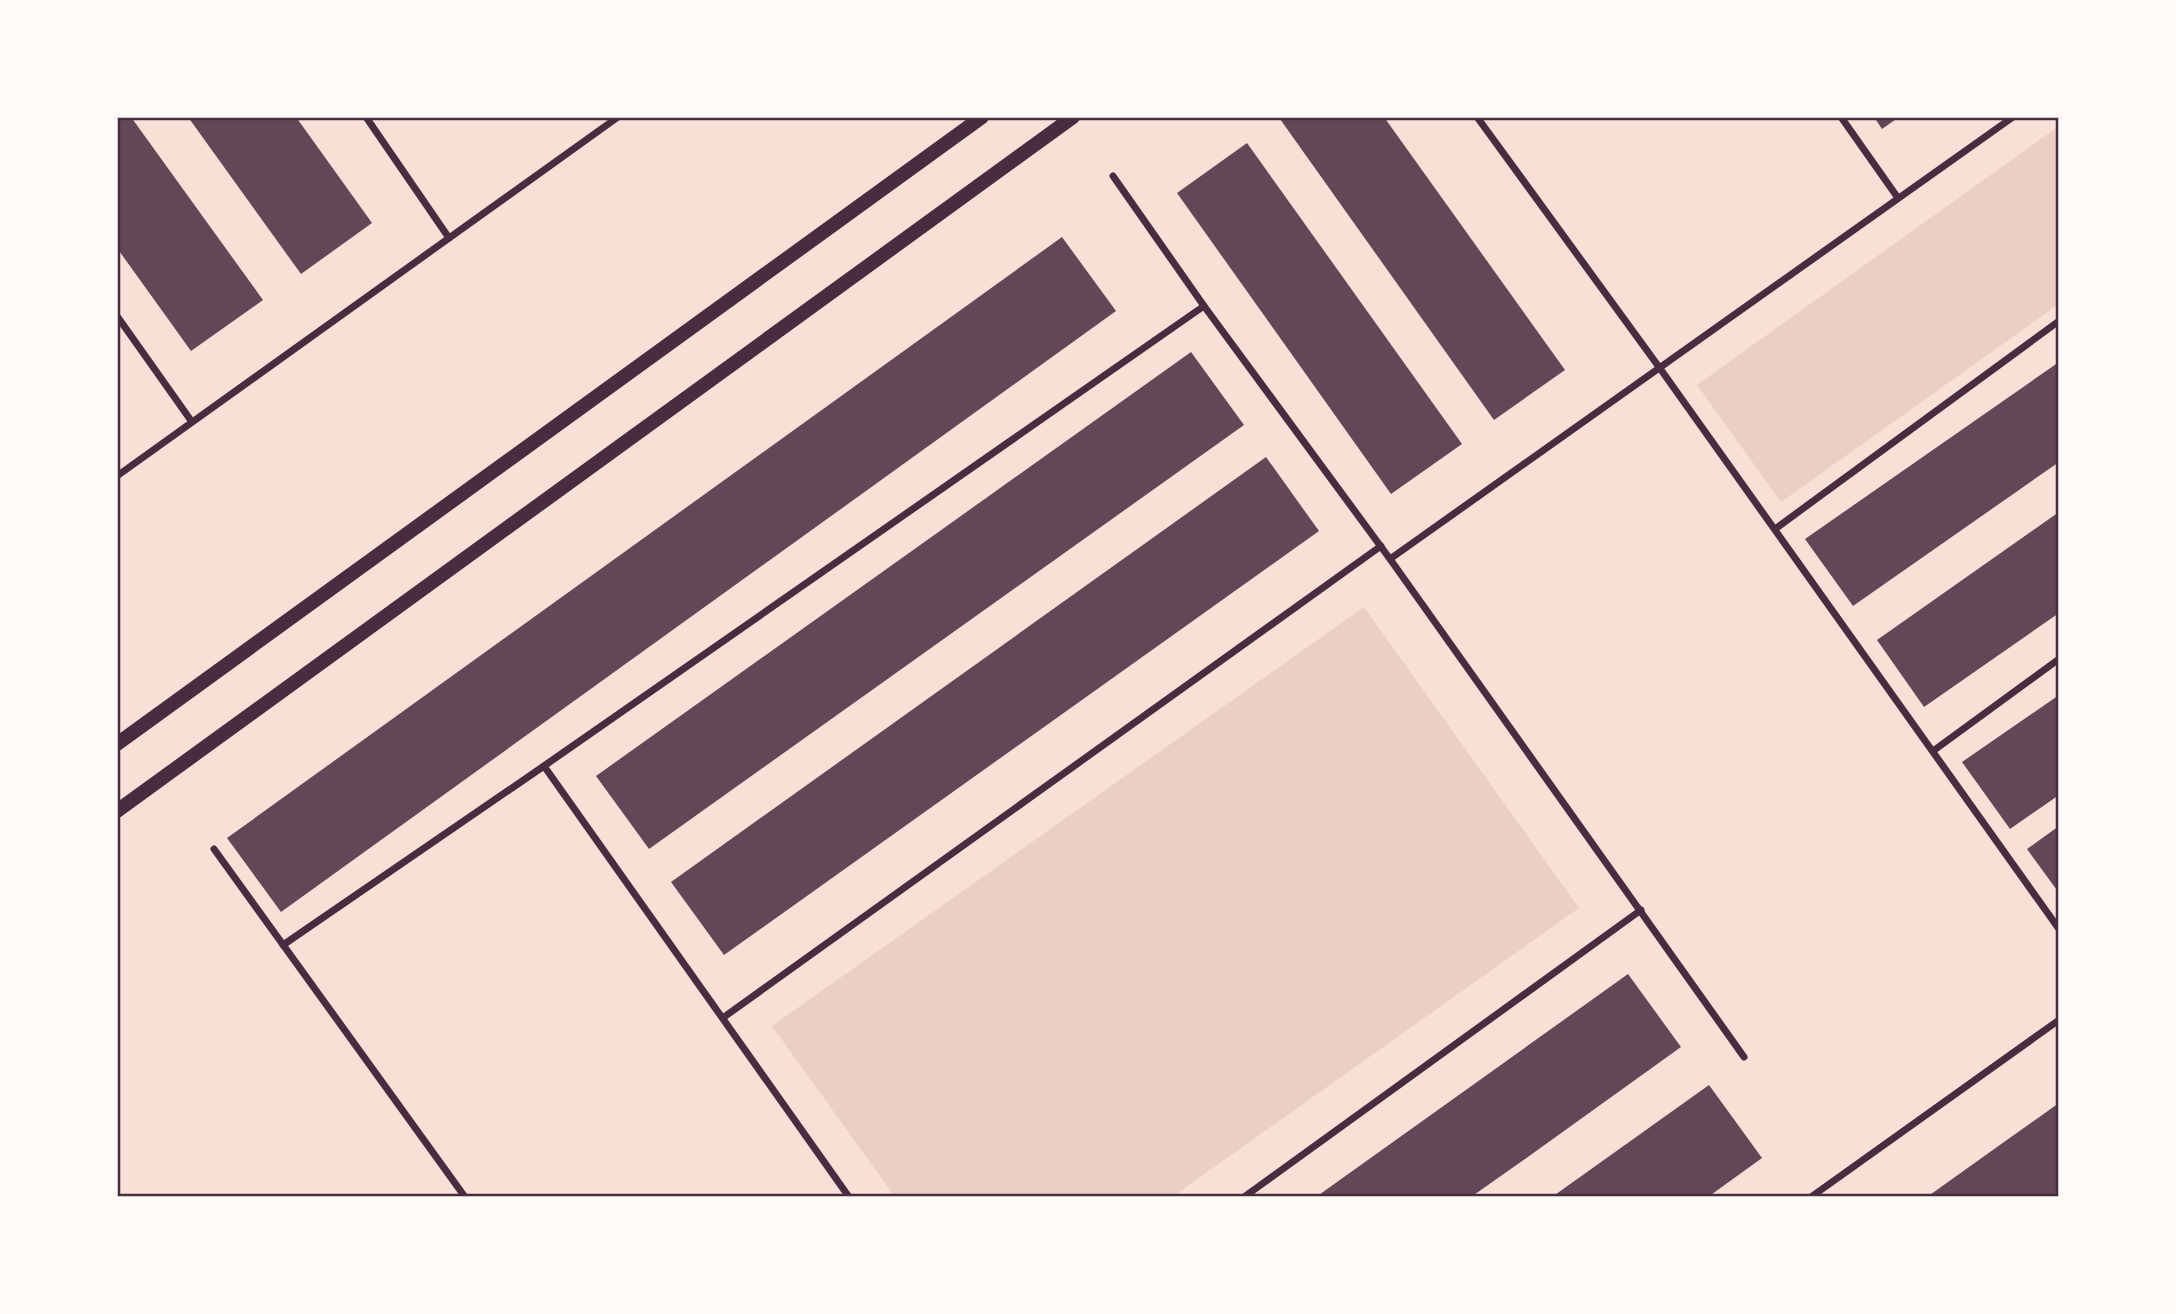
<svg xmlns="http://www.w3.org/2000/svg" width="2176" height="1314" font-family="Inter,sans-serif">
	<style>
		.green { fill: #ebcfc5 }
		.building { fill: #644757 }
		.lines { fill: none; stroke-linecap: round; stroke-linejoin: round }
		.minor { stroke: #4a2c40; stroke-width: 7 }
		.secondary { stroke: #4a2c40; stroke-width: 14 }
		.neatline { fill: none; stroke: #4a2c40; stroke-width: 2.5 }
	</style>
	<rect width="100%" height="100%" fill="#f7e1d7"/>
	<g class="green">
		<polygon points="2059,126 2059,304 1781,502 1697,385"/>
		<polygon points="1364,607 1579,908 1172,1197 895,1197 772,1026"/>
	</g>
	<g class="building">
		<polygon points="117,117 131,117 263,300 191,351 117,248"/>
		<polygon points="188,117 296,117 372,223 301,274"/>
		<polygon points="1282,117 1384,117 1565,370 1494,420 1280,119"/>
		<polygon points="1874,117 1899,117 1882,129"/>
		<polygon points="1247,143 1462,444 1391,494 1177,193"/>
		<polygon points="1062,237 1116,311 281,912 227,838"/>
		<polygon points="1191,352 1244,425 649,849 596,776"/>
		<polygon points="2059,362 2059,462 1853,606 1805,539"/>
		<polygon points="1266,457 1319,531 724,955 671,882"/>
		<polygon points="2059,512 2059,613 1924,707 1877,640"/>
		<polygon points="2059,695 2059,795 2010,829 1962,762"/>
		<polygon points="2059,826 2059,893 2027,849"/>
		<polygon points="1628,974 1681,1047 1532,1154 1471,1197 1316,1197"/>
		<polygon points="1709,1085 1762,1158 1708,1197 1552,1197"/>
		<polygon points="2059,1103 2059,1197 1927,1197 1997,1147"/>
	</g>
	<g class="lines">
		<g class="minor">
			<polyline points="366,117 449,238"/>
			<polyline points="1477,117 1659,367 2059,929"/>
			<polyline points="1841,117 1898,198"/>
			<polyline points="1113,176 1204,306 1390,559 1744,1057"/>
			<polyline points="117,316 192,422"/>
			<polyline points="117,476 618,117"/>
			<polyline points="1775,529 2059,321"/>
			<polyline points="1390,559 2013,117"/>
			<polyline points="1933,751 2059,659"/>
			<polyline points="544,766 849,1197"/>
			<polyline points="214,849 465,1197"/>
			<polyline points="283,945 544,766 1204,306"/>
			<polyline points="724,1017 1381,546"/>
			<polyline points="1244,1197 1641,910"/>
			<polyline points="1811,1197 2059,1020"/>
		</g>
		<g class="secondary">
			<polyline points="117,744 982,117"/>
			<polyline points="117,811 1073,117"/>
		</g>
	</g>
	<rect width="2176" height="1314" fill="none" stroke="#fffaf5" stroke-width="238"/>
	<rect x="119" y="119" width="1938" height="1076" class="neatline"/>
</svg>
